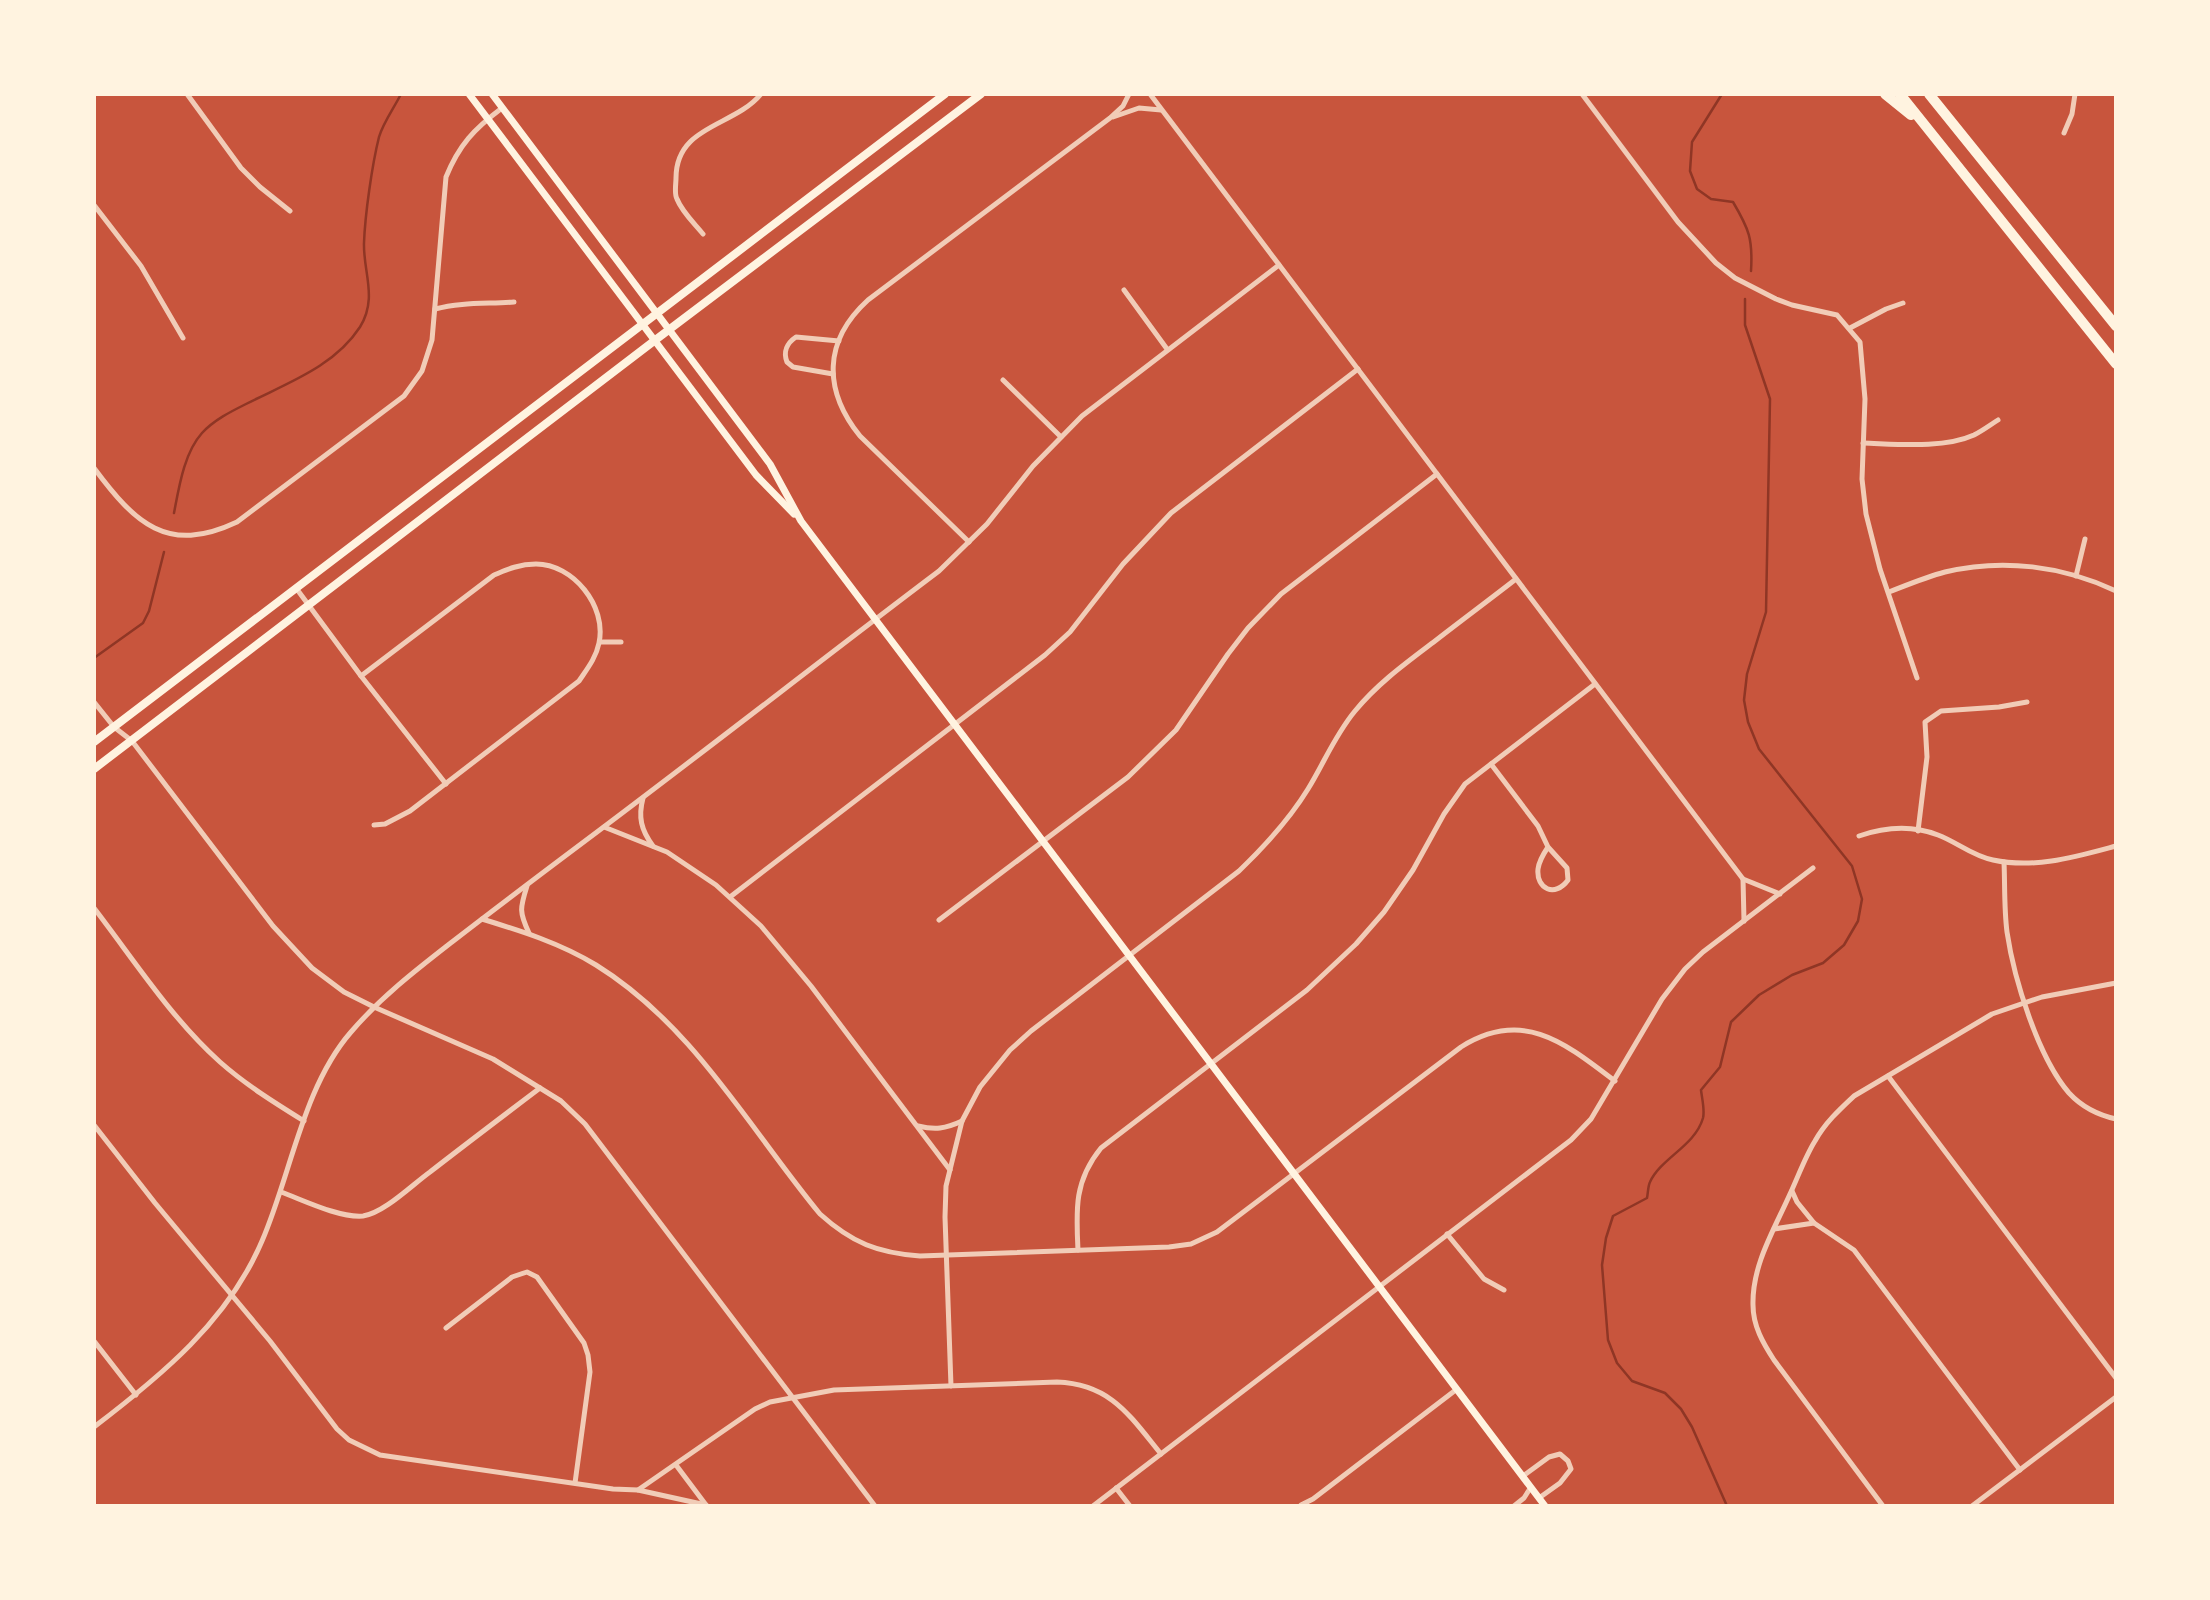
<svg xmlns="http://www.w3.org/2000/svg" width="2210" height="1600" font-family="'Noto Serif',serif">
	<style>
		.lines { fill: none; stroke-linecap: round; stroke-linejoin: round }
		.stream { stroke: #8f3625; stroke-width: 2.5 }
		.minor { stroke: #f1ccb7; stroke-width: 5 }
		.secondary { stroke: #fff3e0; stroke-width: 7 }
		.primary { stroke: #fff3e0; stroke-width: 8 }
		.motorway { stroke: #fff3e0; stroke-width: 10 }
	</style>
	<rect width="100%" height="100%" fill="#c8553d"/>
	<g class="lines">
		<g class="stream">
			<path d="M 1722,94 L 1692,142 L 1690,171 L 1697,189 L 1711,199 L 1733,202 C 1749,229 1753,239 1751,271"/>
			<path d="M 174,513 C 179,487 184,453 202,433 C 214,420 230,412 246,404 C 287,383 334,367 360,327 C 378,298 363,272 364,243 C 365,215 372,165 379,137 C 383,123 394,108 401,94"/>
			<polyline points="94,658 143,623 149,611 164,552"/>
			<path d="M 1727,1506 L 1692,1427 L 1681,1409 L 1665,1393 L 1632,1381 L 1617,1363 L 1608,1340 L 1602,1265 L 1606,1238 L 1613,1216 L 1647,1198 C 1648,1193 1648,1186 1650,1182 C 1661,1158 1695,1146 1703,1118 C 1705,1110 1702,1099 1701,1090 L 1720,1067 L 1731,1022 L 1759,995 L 1792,975 L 1823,963 L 1844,945 L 1858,921 L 1862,899 L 1852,866 L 1759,749 L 1748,722 L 1744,700 L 1747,674 L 1766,612 L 1770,399 L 1745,325 L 1745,299"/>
		</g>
		<g class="minor">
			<polyline points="187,94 241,168 260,187 290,211"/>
			<polyline points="1150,94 1743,879 1780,894"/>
			<polyline points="1582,94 1678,222 1716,263 1735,278 1776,299 1792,305 1837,315 1860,342 1865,399 1862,479 1866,514 1880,569 1917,678"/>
			<polyline points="1113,117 1139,108 1161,110"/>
			<polyline points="2064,133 2072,114 2075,94"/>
			<polyline points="94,205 141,266 183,338"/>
			<path d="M 703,234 C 695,224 682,212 677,199 C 674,194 676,184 676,178 C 676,125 734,127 761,94"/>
			<polyline points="1124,290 1167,349"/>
			<path d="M 435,309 C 461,302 487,304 514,302"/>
			<polyline points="1850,328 1886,309 1903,303"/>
			<path d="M 833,374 L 793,367 L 787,362 C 783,352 787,343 796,337 L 839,341"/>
			<polyline points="1003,380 1061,437"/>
			<path d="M 1863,443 C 1896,444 1943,449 1974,435 C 1982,431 1990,425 1998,420"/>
			<path d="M 94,468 C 135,523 167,555 237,522 L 404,396 L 422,371 L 432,340 L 446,177 C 459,145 474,129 502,108"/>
			<path d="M 969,542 L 860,436 C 823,390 823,341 868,300 L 1110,118 L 1123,106 L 1129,94"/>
			<polyline points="2076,576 2085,539"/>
			<polyline points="296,588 361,676 446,784"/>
			<path d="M 1889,592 C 1907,585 1926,577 1945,572 C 2003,558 2063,566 2116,591"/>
			<polyline points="600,642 621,642"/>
			<path d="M 361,676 L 494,575 C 508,569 520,564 536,564 C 573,564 607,606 599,643 C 596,658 587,669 579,681 L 410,811 L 385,824 L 374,825"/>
			<polyline points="94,702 114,727 132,741 273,926 312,968 344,992 374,1007 493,1059 561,1101 585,1124 875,1506"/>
			<path d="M 1491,764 L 1538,826 L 1548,847 L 1567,868 L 1568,880 C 1555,898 1536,889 1538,869 C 1539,861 1544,853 1548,847"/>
			<path d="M 643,798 C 638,817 641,830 653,846"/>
			<polyline points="604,827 667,852 716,885 761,926 811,986 950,1170"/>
			<polyline points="1918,831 1927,757 1925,722 1941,711 1999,707 2027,702"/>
			<path d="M 1859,836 C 1885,827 1912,825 1938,835 C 1957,842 1972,856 1993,860 C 2035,869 2075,857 2116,846"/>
			<path d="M 2004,862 C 2005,885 2004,909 2007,932 C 2014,979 2038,1057 2069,1093 C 2081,1106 2098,1115 2116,1119"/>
			<polyline points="1743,879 1744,921"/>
			<path d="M 527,886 C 520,908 519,912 529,933"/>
			<polyline points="730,897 1045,655 1070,632 1123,564 1171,513 1358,369"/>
			<path d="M 94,908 C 134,960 171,1018 220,1062 C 246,1085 275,1103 304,1121"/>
			<path d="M 482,919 C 521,931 560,943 596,965 C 693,1025 749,1128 820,1214 C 852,1243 878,1253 920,1256 L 1169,1247 L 1191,1244 L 1217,1232 L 1461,1047 C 1523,1008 1565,1043 1615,1081"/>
			<polyline points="939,920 1128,777 1176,730 1228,654 1248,628 1281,594 1437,474"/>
			<polyline points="1888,1076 2116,1378"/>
			<path d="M 94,1125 L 155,1203 L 270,1341 L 337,1429 L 349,1440 L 380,1455 L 613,1489 L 638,1490 L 755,1409 L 770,1402 L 834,1390 L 1057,1382 C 1111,1384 1130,1416 1161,1454"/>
			<path d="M 918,1126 C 935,1130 945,1129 962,1121"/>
			<polyline points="1792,1191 1797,1202 1814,1223 1854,1250 2020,1470"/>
			<path d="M 281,1192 C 303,1200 339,1218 363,1216 C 384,1213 412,1185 430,1172 C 466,1144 503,1116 540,1088"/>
			<polyline points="1774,1229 1814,1223"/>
			<polyline points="1447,1234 1484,1279 1504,1290"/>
			<path d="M 1078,1250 C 1076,1210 1074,1181 1101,1148 L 1307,990 L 1356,944 L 1384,912 L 1413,870 L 1444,814 L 1465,784 L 1595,684"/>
			<polyline points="446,1328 512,1277 527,1272 537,1277 584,1343 588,1355 590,1372 575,1483"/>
			<polyline points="94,1341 136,1395"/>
			<path d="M 951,1386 L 945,1217 L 946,1186 L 962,1121 L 980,1087 L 1010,1050 L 1031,1031 L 1239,871 C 1265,846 1289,820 1308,789 C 1324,763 1335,735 1355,711 C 1378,683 1406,663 1435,641 C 1462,620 1489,600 1516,579"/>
			<path d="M 94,1427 C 161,1376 228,1321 262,1241 C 291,1174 303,1087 351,1032 C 381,997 416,970 452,942 C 496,908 541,874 585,841 C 704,752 821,660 939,571 L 987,524 L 1033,466 L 1082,416 L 1279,265"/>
			<polyline points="676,1465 706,1505"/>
			<polyline points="1523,1476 1549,1457 1560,1454 1568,1461 1571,1469 1560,1483 1539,1498"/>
			<polyline points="1116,1488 1130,1506"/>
			<polyline points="638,1490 706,1505"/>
			<polyline points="1301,1505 1313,1499 1457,1389"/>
			<polyline points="1093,1506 1571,1140 1591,1119 1662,999 1685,969 1703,952 1813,868"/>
			<polyline points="1514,1506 1524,1498 1531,1487"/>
			<path d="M 1883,1506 L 1774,1360 C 1763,1343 1753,1326 1753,1305 C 1752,1265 1774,1230 1790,1194 C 1798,1177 1805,1157 1815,1141 C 1825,1123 1839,1110 1854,1096 L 1992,1014 L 2042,997 L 2116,983"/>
			<polyline points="1972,1506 2116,1397"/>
		</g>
		<g class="secondary">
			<polyline points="469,94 756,475 794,514"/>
			<polyline points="492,94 770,464 801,521 1545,1506"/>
		</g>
		<g class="primary">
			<polyline points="94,742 945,94"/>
			<polyline points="94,769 654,341 981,94"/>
		</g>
		<g class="motorway">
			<polyline points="1885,94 1911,115"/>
			<polyline points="1900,94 2116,364"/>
			<polyline points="1929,94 2116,326"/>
		</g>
	</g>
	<rect width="2210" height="1600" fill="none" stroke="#fff3e0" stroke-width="192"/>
</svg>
